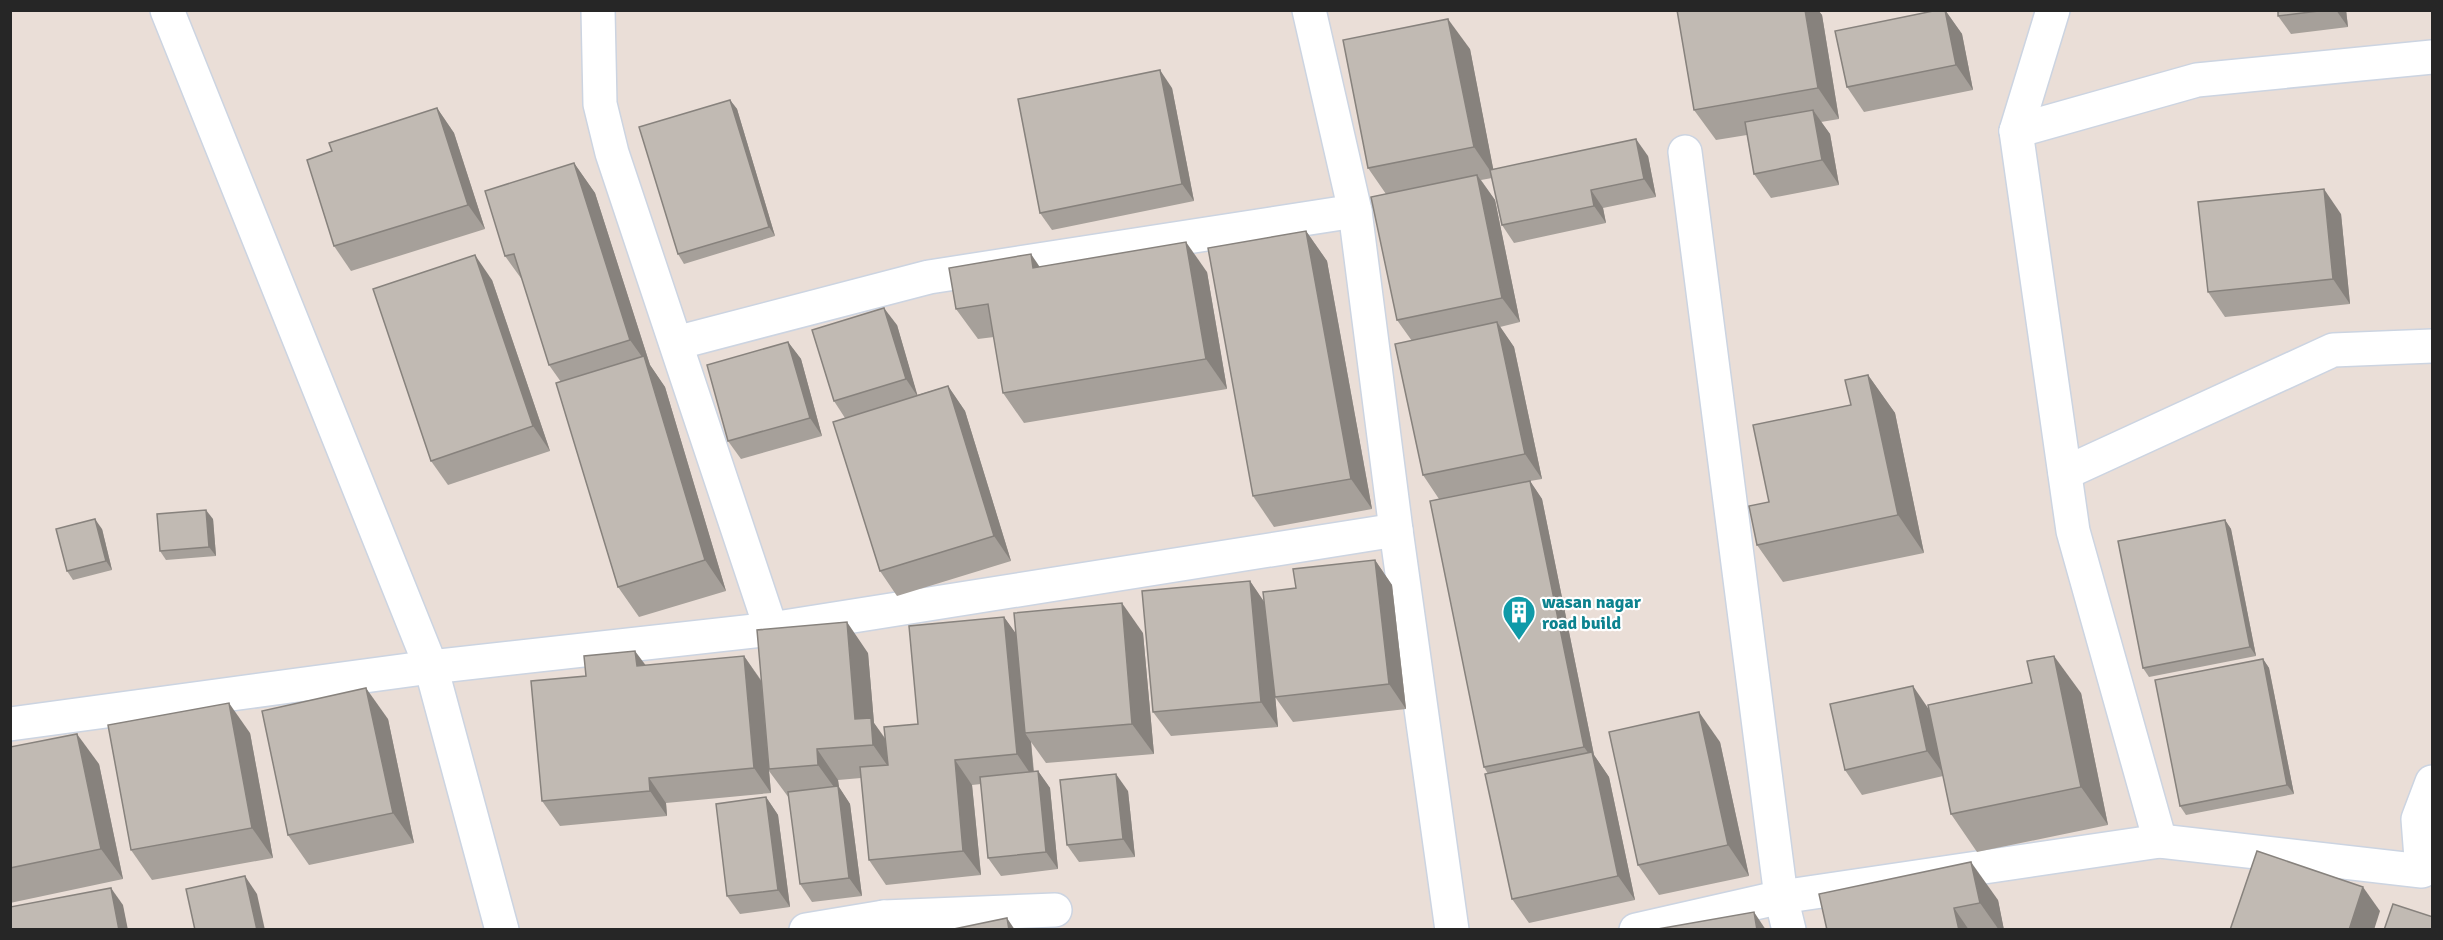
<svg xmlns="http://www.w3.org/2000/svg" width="2443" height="940" font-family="Signika,sans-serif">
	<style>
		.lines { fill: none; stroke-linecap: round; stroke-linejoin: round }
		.minor-casing { stroke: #ccd4e1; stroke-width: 36 }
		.minor { stroke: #fff; stroke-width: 33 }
		.wall { fill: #a6a09a }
		.shaded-wall { fill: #87827d }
		.building { fill: #c1bab3; stroke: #87827d; stroke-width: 1.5 }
		.labels { text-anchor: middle; stroke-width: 4.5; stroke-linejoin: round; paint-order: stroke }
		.culture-label { font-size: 18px; font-weight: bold; fill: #0d838f; stroke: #fff; text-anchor: start }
	</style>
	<rect width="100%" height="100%" fill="#eaded7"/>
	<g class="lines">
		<defs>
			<g id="minor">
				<polyline points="167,10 431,667 502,930"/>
				<polyline points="598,10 600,104 612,153 771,629"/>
				<polyline points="1309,10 1355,211 1396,530 1452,930"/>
				<polyline points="2053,10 2016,131 2073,531 2160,841"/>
				<polyline points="2016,131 2197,80 2432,57"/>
				<polyline points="1685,152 1781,897 1789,930"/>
				<polyline points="676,343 929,277 1355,211"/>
				<polyline points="2065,473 2333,350 2432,346"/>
				<polyline points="10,724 431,667 771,629 1396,530"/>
				<polyline points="884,917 1055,910"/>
				<polyline points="806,930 884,917 887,930"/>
				<polyline points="1636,930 1781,897 2160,841 2422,871 2418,819 2432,782"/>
			</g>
		</defs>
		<use href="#minor" class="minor-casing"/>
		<use href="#minor" class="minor"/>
	</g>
	<g class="wall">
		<polygon points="1677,10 1818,10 1822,15 1839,119 1821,122 1830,134 1839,185 1771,198 1754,174 1747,135 1716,140 1694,110"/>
		<polygon points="1938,10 1945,10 1962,34 1973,90 1864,112 1847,87"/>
		<polygon points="2278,10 2346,10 2348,27 2291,34 2278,16"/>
		<polygon points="1470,49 1493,169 1648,156 1656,197 1603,208 1606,223 1514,243 1502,225 1492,178 1481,180 1495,200 1520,322 1500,327 1514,347 1542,479 1530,481 1542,499 1594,755 1609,777 1635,900 1529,923 1512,899 1488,774 1484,767 1439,499 1423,475 1412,341 1397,320 1386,194 1368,168"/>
		<polygon points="1172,88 1194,201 1052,230 1040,213"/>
		<polygon points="730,100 737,109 775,236 684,264 678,254"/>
		<polygon points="437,108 454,133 485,229 351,271 334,246 332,151"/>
		<polygon points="574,163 595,193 650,365 665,387 726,591 639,617 618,587 561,382 549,365 523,281 505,256"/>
		<polygon points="2341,214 2350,304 2225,317 2208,292"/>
		<polygon points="1306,231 1327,261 1372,509 1274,527 1253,496"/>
		<polygon points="1039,267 1207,272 1227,389 1024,423 1003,393 994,337 978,339 956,309"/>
		<polygon points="492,280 550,451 448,485 431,461"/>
		<polygon points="897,325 917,395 948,386 965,411 1011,561 897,596 880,571 845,418 834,401"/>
		<polygon points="788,342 801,359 822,436 741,459 728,441"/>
		<polygon points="1868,375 1895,413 1924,553 1783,582 1757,545 1769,502 1851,405"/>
		<polygon points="213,519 216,556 166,560 160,551"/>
		<polygon points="2225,520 2231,529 2256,656 2149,677 2143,668"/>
		<polygon points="102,529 112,570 73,580 67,571"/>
		<polygon points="1375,560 1392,585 1406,709 1293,722 1275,697 1275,695 1278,727 1171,736 1153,712 1250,581 1264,602 1296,588"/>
		<polygon points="1004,617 1016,634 1143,633 1154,754 1046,763 1031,742 1034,771 1038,771 1050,788 1058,869 1001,876 988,858 981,784 972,785 981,875 886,885 869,860 861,778 838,780 839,787 850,804 862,896 812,902 800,884 789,798 769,771 771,793 666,803 667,816 560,826 542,801 586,676 646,666 744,656 761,680 868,653 874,723 885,738 918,724"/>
		<polygon points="2263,659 2269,668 2294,794 2186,815 2180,806"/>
		<polygon points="2081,693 2108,825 1977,852 1951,814 1943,776 1862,795 1845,770 1929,708"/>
		<polygon points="388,719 414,843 309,865 288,835"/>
		<polygon points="250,733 273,858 152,880 131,850"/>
		<polygon points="1720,742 1749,876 1659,895 1638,865"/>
		<polygon points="10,747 99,764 123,879 10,903"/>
		<polygon points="1128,791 1135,857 1079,862 1067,845"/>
		<polygon points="766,797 778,815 790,907 740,914 727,896"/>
		<polygon points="1998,900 2004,930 1827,930"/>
	</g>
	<g class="shaded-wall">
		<polygon points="1805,10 1818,10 1822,15 1839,119 1818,88"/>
		<polygon points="1945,10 1962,34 1973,90 1956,65"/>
		<polygon points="2336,10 2346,10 2348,27"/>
		<polygon points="1448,19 1470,49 1495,178 1474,147"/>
		<polygon points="1160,70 1172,88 1194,201 1182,184"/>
		<polygon points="730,100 737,109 775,236 769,227"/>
		<polygon points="437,108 454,133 485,229 468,205"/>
		<polygon points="1813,110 1830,134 1839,185 1822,160"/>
		<polygon points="1636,139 1648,156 1656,197 1644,179"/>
		<polygon points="574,163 595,193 650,365 665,387 726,591 705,560 645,361 630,340"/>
		<polygon points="1477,175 1495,200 1520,322 1502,298"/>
		<polygon points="2324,189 2341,214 2350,304 2333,279"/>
		<polygon points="1591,190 1603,208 1606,223 1594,206"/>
		<polygon points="1306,231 1327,261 1372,509 1351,479"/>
		<polygon points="1186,242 1207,272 1227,389 1206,359"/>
		<polygon points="1031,254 1052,285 1033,268"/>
		<polygon points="475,255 492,280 550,451 533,426"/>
		<polygon points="884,308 897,325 918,397 906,379"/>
		<polygon points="1497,322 1514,347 1542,479 1525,454"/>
		<polygon points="788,342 801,359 822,436 810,418"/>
		<polygon points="1868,375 1895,413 1924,553 1898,515"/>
		<polygon points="948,386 965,411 1011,561 994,536"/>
		<polygon points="1530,481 1542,499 1594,755 1609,777 1635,900 1618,876 1594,761 1584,747"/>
		<polygon points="206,510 213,519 216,556 209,547"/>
		<polygon points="95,519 102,529 112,570 106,561"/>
		<polygon points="2225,520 2231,529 2256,656 2250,647"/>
		<polygon points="1375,560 1392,585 1406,709 1389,684"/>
		<polygon points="1250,581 1267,606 1278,727 1261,702"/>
		<polygon points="1122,603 1143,633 1154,754 1132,724"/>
		<polygon points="1004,617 1022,642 1025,733 1031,742 1034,779 1017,754"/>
		<polygon points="847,622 868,653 874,723 892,749 894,775 855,719"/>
		<polygon points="635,651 653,675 637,666"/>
		<polygon points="744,656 761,681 771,793 754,768"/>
		<polygon points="2054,656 2081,693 2108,825 2081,787"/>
		<polygon points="2263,659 2269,668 2294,794 2287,785"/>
		<polygon points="1913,686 1930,711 1945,776 1927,751"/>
		<polygon points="366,688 388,719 414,843 393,813"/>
		<polygon points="229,703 250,733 273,858 252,828"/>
		<polygon points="1699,712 1720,742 1749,876 1728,845"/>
		<polygon points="77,734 99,764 123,879 101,849"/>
		<polygon points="817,749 838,780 839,787 850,804 862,896 849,878 839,794 818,765"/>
		<polygon points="955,760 972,785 981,875 963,851"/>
		<polygon points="1038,771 1050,788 1058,869 1046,852"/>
		<polygon points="1116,774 1128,791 1135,857 1123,839"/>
		<polygon points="649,778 666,803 667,816 650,791"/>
		<polygon points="766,797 778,815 790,907 778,890"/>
		<polygon points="1971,862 1998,900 2004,930 1999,930 1980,903"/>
		<polygon points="245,876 257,894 265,930 257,930"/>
		<polygon points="2363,887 2380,911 2374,930 2349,930"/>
		<polygon points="111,888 123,905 128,930 119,930"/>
		<polygon points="1954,908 1969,930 1959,930"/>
		<polygon points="1754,912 1766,930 1757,930"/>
		<polygon points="1007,918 1015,930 1009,930"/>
	</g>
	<g class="building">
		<polygon points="1677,10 1805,10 1818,88 1694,110"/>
		<polygon points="1938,10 1945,10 1956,65 1847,87 1835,31"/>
		<polygon points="2278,10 2327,10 2278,16"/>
		<polygon points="1448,19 1474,147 1368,168 1343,40"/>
		<polygon points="1160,70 1182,184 1040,213 1018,99"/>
		<polygon points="730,100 769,227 678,254 639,127"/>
		<polygon points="437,108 468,205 334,246 307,160 332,151 329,143"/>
		<polygon points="1813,110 1822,160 1754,174 1745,122"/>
		<polygon points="1636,139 1644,179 1591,190 1594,206 1502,225 1490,170"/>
		<polygon points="574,163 630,340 549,365 514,254 505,256 485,191"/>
		<polygon points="1477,175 1502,298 1397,320 1371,197"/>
		<polygon points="2324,189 2333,279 2208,292 2198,202"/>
		<polygon points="1306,231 1351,479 1253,496 1208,248"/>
		<polygon points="1186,242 1206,359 1003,393 988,304 956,309 949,268 1031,254 1033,268"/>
		<polygon points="475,255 533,426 431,461 373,289"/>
		<polygon points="884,308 906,379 834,401 812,330"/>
		<polygon points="1497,322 1525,454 1423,475 1395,344"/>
		<polygon points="788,342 810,418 728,441 707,365"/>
		<polygon points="644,356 705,560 618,587 556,383"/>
		<polygon points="1868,375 1898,515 1757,545 1749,506 1769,502 1753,425 1851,405 1845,380"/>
		<polygon points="948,386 994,536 880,571 833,422"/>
		<polygon points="1530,481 1584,747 1484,767 1430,501"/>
		<polygon points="206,510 209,547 160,551 157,514"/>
		<polygon points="95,519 106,561 67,571 56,529"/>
		<polygon points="2225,520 2250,647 2143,668 2118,541"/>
		<polygon points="1375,560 1389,684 1275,697 1263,592 1296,588 1293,569"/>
		<polygon points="1250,581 1261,702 1153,712 1142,591"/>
		<polygon points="1122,603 1132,724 1025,733 1014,613"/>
		<polygon points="1004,617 1017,754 955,760 963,851 869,860 860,767 888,765 884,727 918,724 909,626"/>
		<polygon points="847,622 855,719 871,718 873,745 817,749 818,765 769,769 757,630"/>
		<polygon points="635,651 637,666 744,656 754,768 649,778 650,791 542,801 531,681 586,676 584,656"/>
		<polygon points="2054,656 2081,787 1951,814 1928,705 2032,683 2027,661"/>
		<polygon points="2263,659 2287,785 2180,806 2155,680"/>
		<polygon points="1913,686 1927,751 1845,770 1830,704"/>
		<polygon points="366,688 393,813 288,835 262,711"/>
		<polygon points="229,703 252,828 131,850 108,725"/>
		<polygon points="1699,712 1728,845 1638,865 1609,732"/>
		<polygon points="77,734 101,849 10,868 10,747"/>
		<polygon points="1592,752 1618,876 1512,899 1485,774"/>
		<polygon points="1038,771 1046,852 988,858 980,777"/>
		<polygon points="1116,774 1123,839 1067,845 1060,780"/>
		<polygon points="838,786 849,878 800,884 788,792"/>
		<polygon points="766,797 778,890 727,896 716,804"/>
		<polygon points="2257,851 2363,887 2349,930 2230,930"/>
		<polygon points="1971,862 1980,903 1954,908 1959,930 1827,930 1819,894"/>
		<polygon points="245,876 257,930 195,930 186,889"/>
		<polygon points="111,888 119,930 10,930 10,907"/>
		<polygon points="2393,904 2433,917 2433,930 2384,930"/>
		<polygon points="1754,912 1757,930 1652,930"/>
		<polygon points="1007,918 1009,930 949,930"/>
	</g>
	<defs>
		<symbol id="building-pin" viewBox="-11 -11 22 30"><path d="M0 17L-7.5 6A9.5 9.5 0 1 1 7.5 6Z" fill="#0f9aa8" stroke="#fff"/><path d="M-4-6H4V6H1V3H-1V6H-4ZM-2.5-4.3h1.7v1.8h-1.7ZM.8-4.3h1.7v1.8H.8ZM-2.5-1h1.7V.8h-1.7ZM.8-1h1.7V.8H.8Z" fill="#fff"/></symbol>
	</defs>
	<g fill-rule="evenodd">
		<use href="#building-pin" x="1500" y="593" width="38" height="52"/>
	</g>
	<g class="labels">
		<g class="culture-label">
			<text x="1542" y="608">wasan nagar<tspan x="1542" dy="21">road build</tspan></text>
		</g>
	</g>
	<rect width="2443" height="940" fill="none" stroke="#262626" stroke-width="24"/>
</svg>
